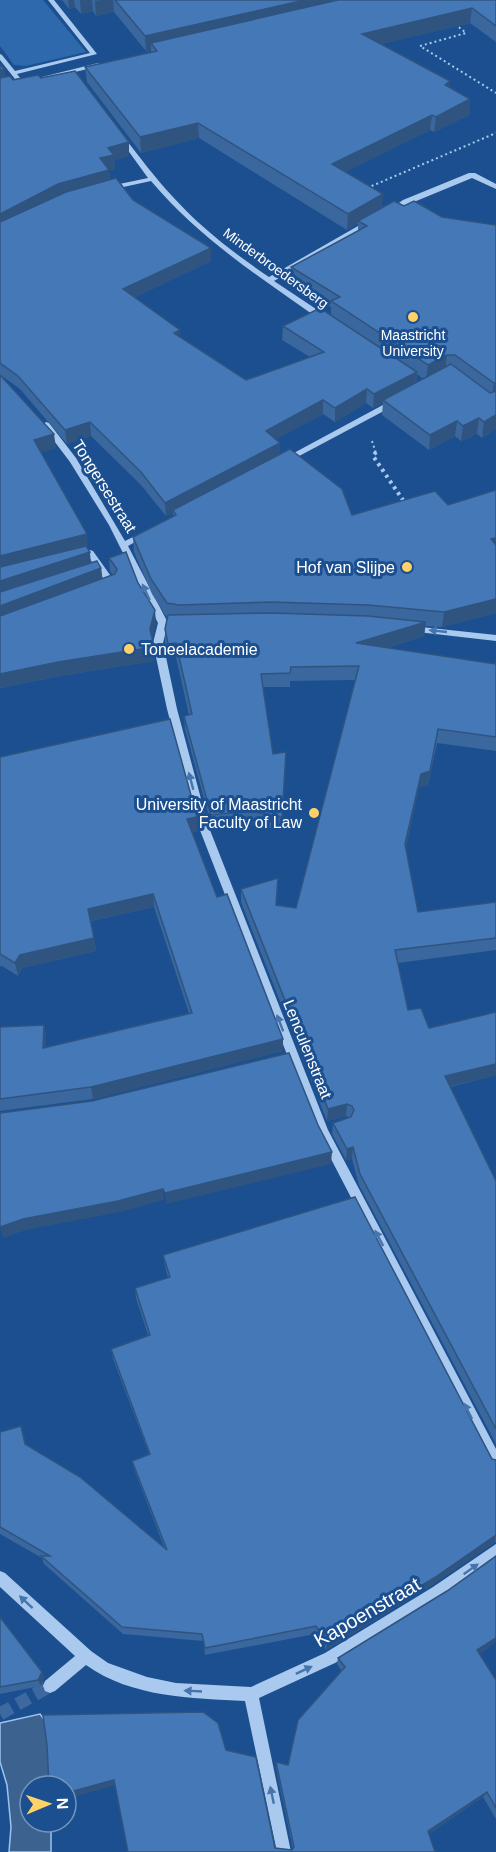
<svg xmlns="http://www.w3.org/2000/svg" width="496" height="1852" font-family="Arial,sans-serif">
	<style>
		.green { fill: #2e69ad }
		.water { fill: #3c6290; stroke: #9cc4f0; stroke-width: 1.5 }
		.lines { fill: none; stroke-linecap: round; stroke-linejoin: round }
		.minor-tunnel { stroke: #3d69a0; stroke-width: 13; stroke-dasharray: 13 7; stroke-linecap: butt }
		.path-far1 { stroke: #a9c9ee; stroke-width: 2; stroke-dasharray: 2 3; stroke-linecap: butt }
		.path { stroke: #a9c9ee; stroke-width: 4; stroke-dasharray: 3 4; stroke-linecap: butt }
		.minor { fill: #a9c9ee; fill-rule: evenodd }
		.wall { fill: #3a679d; fill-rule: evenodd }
		.shaded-wall { fill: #305480 }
		.building { fill: #4478b7; stroke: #305480; stroke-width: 1.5 }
		.oneway { fill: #4674ac }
		.poi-dot { fill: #ffd166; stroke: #1b4f8f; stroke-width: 2 }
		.labels { text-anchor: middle; stroke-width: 6; stroke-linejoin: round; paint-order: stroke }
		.far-street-label { font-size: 14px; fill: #fff; stroke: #1b4f8f }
		.far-poi-label { font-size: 14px; fill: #fff; stroke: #1b4f8f }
		.street-label { font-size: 16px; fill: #fff; stroke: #1b4f8f }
		.poi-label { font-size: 16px; fill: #fff; stroke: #1b4f8f; text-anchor: end }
		.near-street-label { font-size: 20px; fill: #fff; stroke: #1b4f8f }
	</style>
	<rect width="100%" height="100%" fill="#1b4f8f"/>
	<polygon class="green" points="0,0 43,0 86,52 26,66 14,65 0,46"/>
	<polygon class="water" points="40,1714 46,1722 51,1786 30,1786 30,1822 51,1822 51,1852 9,1852 11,1827 7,1785 0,1762 0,1723"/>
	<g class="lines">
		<polyline class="minor-tunnel" points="0,1714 50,1686"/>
		<g class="path-far1">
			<polyline points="455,24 466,33 420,46 496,93"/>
			<polyline points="367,188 496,133"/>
			<polyline points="372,441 376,453"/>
		</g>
		<polyline class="path" points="376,452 373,456 405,503"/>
		<g class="minor">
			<polygon points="48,0 54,0 97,54 17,74 20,78 15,79 0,60 0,54 2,55 15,71 90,53"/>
			<polygon points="98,63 100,64 100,66 29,83 26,81"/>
			<path d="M 119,136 L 123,136 C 139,156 155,178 173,197 C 201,228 235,254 269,277 L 365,222 L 371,222 L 371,226 L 274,281 L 328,317 L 328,321 L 322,321 C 261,278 200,239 151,181 L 105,191 L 105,187 L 148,178 L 119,138 Z"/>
			<polygon points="469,173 475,173 496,184 496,189 472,178 409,204 393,214 386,212 403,200"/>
			<polygon points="394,399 397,400 397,404 286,463 283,464 279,461"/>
			<polygon points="46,422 49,423 76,458 125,541 145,531 149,534 128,546 168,623 163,643 177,709 208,825 328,1130 496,1449 496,1468 491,1467 317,1132 198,825 167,709 153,643 158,623 109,525 70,462 42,425"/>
			<polygon points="90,550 93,551 115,582 115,586 107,589 104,588 103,586 106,583 88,556 77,559 73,556 74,554"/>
			<polygon points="412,626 496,635 496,641 409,631 407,629 409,627"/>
			<path d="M 496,1544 L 496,1559 L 443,1597 L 335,1663 L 259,1698 L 291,1852 L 277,1852 L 245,1701 C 192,1698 132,1698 86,1665 L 55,1691 L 50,1693 L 45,1691 L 43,1686 L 45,1681 L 75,1656 L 0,1587 L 0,1571 L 5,1573 L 91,1651 L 108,1663 L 147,1677 L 176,1683 L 251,1687 L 325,1653 L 433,1587 Z"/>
		</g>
	</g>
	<g class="wall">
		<path d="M 62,0 L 496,0 L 496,42 L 470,23 L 381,44 L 449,88 L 470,99 L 469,115 L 434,132 L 430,130 L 345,172 L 382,207 L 404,206 L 442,217 L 496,225 L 496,429 L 482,438 L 477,434 L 461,441 L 455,436 L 429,450 L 382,415 L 383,403 L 373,408 L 366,403 L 335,422 L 323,414 L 276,439 L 280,443 L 280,454 L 352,515 L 448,505 L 496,490 L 496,613 L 442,627 L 425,626 L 424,636 L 386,648 L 496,664 L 496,751 L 437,743 L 428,785 L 419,787 L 406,848 L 418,912 L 496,902 L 496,950 L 398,963 L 408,1010 L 429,1028 L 496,1012 L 496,1075 L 450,1087 L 496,1181 L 496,1444 L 359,1185 L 352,1159 L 346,1160 L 332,1134 L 333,1123 L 350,1118 L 346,1116 L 327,1121 L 241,902 L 241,889 L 277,905 L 296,908 L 355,680 L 290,681 L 290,687 L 263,687 L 273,754 L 285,765 L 281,830 L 248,824 L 212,828 L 185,729 L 184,716 L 189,715 L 176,657 L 168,658 L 165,643 L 165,629 L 167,618 L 152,594 L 134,552 L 133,537 L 173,517 L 173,513 L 166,516 L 141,485 L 91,436 L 67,444 L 20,389 L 2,376 L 56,448 L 41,452 L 88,548 L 91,563 L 101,568 L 102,579 L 113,575 L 110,571 L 109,558 L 156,623 L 152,638 L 154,661 L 60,676 L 0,688 L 0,64 L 4,69 L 5,77 L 13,80 L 41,78 L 129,142 L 129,156 L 114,160 L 115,169 L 109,170 L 110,180 L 133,200 L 211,261 L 135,297 L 181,337 L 246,380 L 310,357 L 282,340 L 283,326 L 331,315 L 331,307 L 291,282 L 291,267 L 358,231 L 358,223 L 347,230 L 199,138 L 141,153 L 87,82 L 85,67 L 151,52 L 151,50 L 146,51 L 114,12 L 96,16 L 93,11 L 81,14 L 75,7 L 69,9 ZM 417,374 L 423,379 L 416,383 Z"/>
		<polygon points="0,757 197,817 198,831 191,832 217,897 283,1051 93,1099 0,1111 0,1027 44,1025 46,1037 46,1047 189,1013 154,907 91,921 96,951 22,968 18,976 2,966 0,966"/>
		<polygon points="163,1255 492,1459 496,1460 496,1542 495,1542 432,1585 326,1650 315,1634 205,1655 203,1641 123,1634 44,1564 42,1558 0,1534 0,1432 21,1426 26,1445 164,1547 134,1469 132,1461 149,1454 113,1359 111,1349 148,1335 136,1298 135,1288 168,1278 165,1266"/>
		<polygon points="496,1556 496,1642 479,1654 496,1680 496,1819 483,1797 429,1834 435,1852 128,1852 226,1750 275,1848 292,1850 293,1849 276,1768 276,1762 288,1765 341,1670 337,1664 338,1658 447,1591"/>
		<polygon points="0,1617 42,1672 44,1678 41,1686 0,1694"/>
	</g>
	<g class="shaded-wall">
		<polygon points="68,0 74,0 75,7 69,9"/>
		<polygon points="80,0 92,0 93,11 81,14"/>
		<polygon points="100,0 113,0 114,12 96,16 95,1"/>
		<polygon points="305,0 371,0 151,43 151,50 146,51 145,36"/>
		<polygon points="472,8 470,23 361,49 362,34"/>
		<polygon points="4,69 6,82 0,84 0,70"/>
		<polygon points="450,81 448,96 445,85"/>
		<polygon points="470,99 469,115 434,132 436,117"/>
		<polygon points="432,115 430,130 331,179 332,164"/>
		<polygon points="198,123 199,138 141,153 140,137"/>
		<polygon points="129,142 129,156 114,160 115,169 101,172 100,158 108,148"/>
		<polygon points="109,170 110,184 0,228 0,214 58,184"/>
		<polygon points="383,194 382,209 358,221 358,223 347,230 348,214"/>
		<polygon points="211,248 211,261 124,302 123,289"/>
		<polygon points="180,330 181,344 174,333"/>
		<polygon points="447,355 445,370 426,380 428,365"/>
		<polygon points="417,372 415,386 383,400 383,403 373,408 374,394"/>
		<polygon points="494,383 496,383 496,398 492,398"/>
		<polygon points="367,389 366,403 335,422 335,408"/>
		<polygon points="323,400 323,414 266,445 266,431"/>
		<polygon points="496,415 496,429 482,438 484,422"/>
		<polygon points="479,418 477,434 461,441 463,426"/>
		<polygon points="457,421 455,436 429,450 430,435"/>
		<polygon points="90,422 91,436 67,444 65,430"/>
		<polygon points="54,434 56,448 36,454 34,440"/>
		<polygon points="280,443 280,457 173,510 173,513 166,516 165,503"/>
		<polygon points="87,534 88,548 0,571 0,556"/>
		<polygon points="496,538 496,552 491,539"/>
		<polygon points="90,552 91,566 0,596 0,581"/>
		<polygon points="101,568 103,582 0,621 0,606"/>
		<polygon points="496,599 496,613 442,627 444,612"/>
		<polygon points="155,610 156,623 151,642 150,629"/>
		<polygon points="426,622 424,636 355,657 356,643"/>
		<polygon points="176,643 176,657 168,658 168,644"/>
		<polygon points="154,647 154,661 60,676 0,688 0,674 58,662"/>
		<polygon points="438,729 428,785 419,787 404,858 405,844 421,774"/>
		<polygon points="197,817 198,831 187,832 187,819"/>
		<polygon points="153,894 154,907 90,921 88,909"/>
		<polygon points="94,938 96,951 22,968 18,976 15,963 20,955"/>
		<polygon points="44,1025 46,1037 46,1060 43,1048"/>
		<polygon points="283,1039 283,1051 93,1099 91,1087"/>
		<polygon points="496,1064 496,1075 443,1088 445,1076"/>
		<polygon points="347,1104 346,1116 327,1121 328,1109"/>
		<polygon points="353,1147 352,1159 346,1160 347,1149"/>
		<polygon points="332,1152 331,1164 166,1204 165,1193"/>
		<polygon points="163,1189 164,1200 120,1212 26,1230 3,1238 0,1227 23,1219"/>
		<polygon points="496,1535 495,1542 432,1585 326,1650 327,1643"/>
		<polygon points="496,1638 496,1642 474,1657 477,1650"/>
		<polygon points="42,1672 44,1678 41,1686 38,1680"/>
		<polygon points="114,1780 116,1785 66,1799 66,1793"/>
		<polygon points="487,1792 483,1797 426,1836 428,1831"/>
	</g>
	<g class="building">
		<polygon points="115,0 305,0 145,36"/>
		<polygon points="338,0 496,0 496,26 472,8 362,34 450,81 445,85 470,99 436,117 432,115 332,164 383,194 348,214 198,123 140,137 85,67 157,51 151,43"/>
		<polygon points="0,64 4,69 0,70"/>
		<polygon points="75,71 129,142 108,148 114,155 100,158 109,170 58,184 0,214 0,78 10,76 13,80 38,75 41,78"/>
		<polygon points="116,178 133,200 211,248 123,289 180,330 174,333 246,380 324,352 283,326 320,308 417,372 374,394 367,389 335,408 323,400 266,431 280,443 165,503 141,472 90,422 65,430 18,376 0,363 0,222 66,192"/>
		<polygon points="394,201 404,206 414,201 442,217 496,225 496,383 494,383 455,355 447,355 428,365 331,301 340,297 291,267 367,226 358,221"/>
		<polygon points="451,364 490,393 496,391 496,415 484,422 479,418 463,426 457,421 430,435 383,400"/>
		<polygon points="0,375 54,434 34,440 87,534 0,556"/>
		<polygon points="290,449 342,489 352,515 435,491 448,505 496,490 496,538 491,539 496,545 496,599 444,612 368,605 271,602 179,605 167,603 151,579 133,537 176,515 173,510"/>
		<polygon points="86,546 90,552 0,581 0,567"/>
		<polygon points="126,552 138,583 155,610 150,629 154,647 58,662 0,674 0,616 115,574 117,569 109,558"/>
		<polygon points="97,561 101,568 0,606 0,592"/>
		<polygon points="271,613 368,616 426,622 356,643 496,664 496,737 438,729 430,771 421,774 405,844 418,912 496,902 496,938 395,950 408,1010 421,1008 429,1028 496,1012 496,1064 445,1076 496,1181 496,1429 360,1174 353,1147 347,1149 333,1123 351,1117 354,1110 352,1106 347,1104 328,1109 241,889 278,878 276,905 296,908 359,666 291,667 290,673 261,674 273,754 286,752 282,817 248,811 211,815 184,716 192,714 176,643 168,644 165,629 168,615"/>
		<polygon points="170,719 197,817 187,819 217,897 227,894 283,1039 91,1087 0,1099 0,1027 44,1025 43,1048 192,1013 153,894 88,909 94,938 20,955 15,963 0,954 0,757"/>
		<polygon points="289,1053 318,1125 332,1152 165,1193 163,1189 118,1201 23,1219 0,1227 0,1113 92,1101"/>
		<polygon points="355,1197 492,1459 496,1460 496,1535 434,1578 327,1643 316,1626 205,1648 202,1634 122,1627 41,1556 50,1556 0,1527 0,1432 21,1426 25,1444 80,1477 167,1550 132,1461 150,1454 111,1349 150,1335 135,1288 170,1277 163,1255"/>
		<polygon points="496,1556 496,1638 477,1650 496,1680 496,1808 487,1792 428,1831 435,1852 128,1852 114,1780 66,1793 66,1786 49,1786 47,1745 43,1715 203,1712 218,1723 226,1750 256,1757 275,1848 292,1850 294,1847 276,1762 288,1765 298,1720 345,1667 338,1658 447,1591"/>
		<polygon points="0,1617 42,1672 38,1680 0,1687"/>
	</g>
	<defs><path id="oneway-solid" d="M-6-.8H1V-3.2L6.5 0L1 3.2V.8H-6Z" transform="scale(1.5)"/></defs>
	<g class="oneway">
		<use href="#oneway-solid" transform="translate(146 592) rotate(-115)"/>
		<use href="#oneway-solid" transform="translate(438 631) rotate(-174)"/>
		<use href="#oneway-solid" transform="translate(191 781) rotate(-105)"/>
		<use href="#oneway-solid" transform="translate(280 1023) rotate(-111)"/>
		<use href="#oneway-solid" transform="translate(379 1238) rotate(-118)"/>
		<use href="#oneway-solid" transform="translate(468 1411) rotate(-117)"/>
		<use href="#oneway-solid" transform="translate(471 1569) rotate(-35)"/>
		<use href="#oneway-solid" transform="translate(26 1602) rotate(-137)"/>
		<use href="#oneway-solid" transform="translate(304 1670) rotate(-25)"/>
		<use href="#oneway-solid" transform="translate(193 1691) rotate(-177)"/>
		<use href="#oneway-solid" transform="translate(272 1795) rotate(-102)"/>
	</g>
	<g class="poi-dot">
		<circle cx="413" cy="317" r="6"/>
		<circle cx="407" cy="567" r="6"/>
		<circle cx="129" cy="649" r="6"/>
		<circle cx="314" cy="813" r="6"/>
	</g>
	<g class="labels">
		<g class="far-street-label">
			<text transform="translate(276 268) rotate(36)" y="5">Minderbroedersberg</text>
		</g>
		<g class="far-poi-label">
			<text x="413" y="340">Maastricht<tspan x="413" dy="16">University</tspan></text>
		</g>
		<g class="street-label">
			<text transform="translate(105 486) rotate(58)" y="6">Tongersestraat</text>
			<text transform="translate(308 1049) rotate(68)" y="6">Lenculenstraat</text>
		</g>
		<g class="poi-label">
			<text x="395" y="573">Hof van Slijpe</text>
			<text x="141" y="655" text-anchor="start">Toneelacademie</text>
			<text x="302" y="810">University of Maastricht<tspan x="302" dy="18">Faculty of Law</tspan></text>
		</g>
		<g class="near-street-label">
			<text transform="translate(367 1612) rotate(-30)" y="7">Kapoenstraat</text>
		</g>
	</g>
	<g transform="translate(48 1804) rotate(88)"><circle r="28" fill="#1b4f8f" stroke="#7695bc" stroke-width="1.5"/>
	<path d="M0-4.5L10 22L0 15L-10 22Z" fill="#ffd166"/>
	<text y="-9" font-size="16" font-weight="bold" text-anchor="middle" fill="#ffffff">N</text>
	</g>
</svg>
